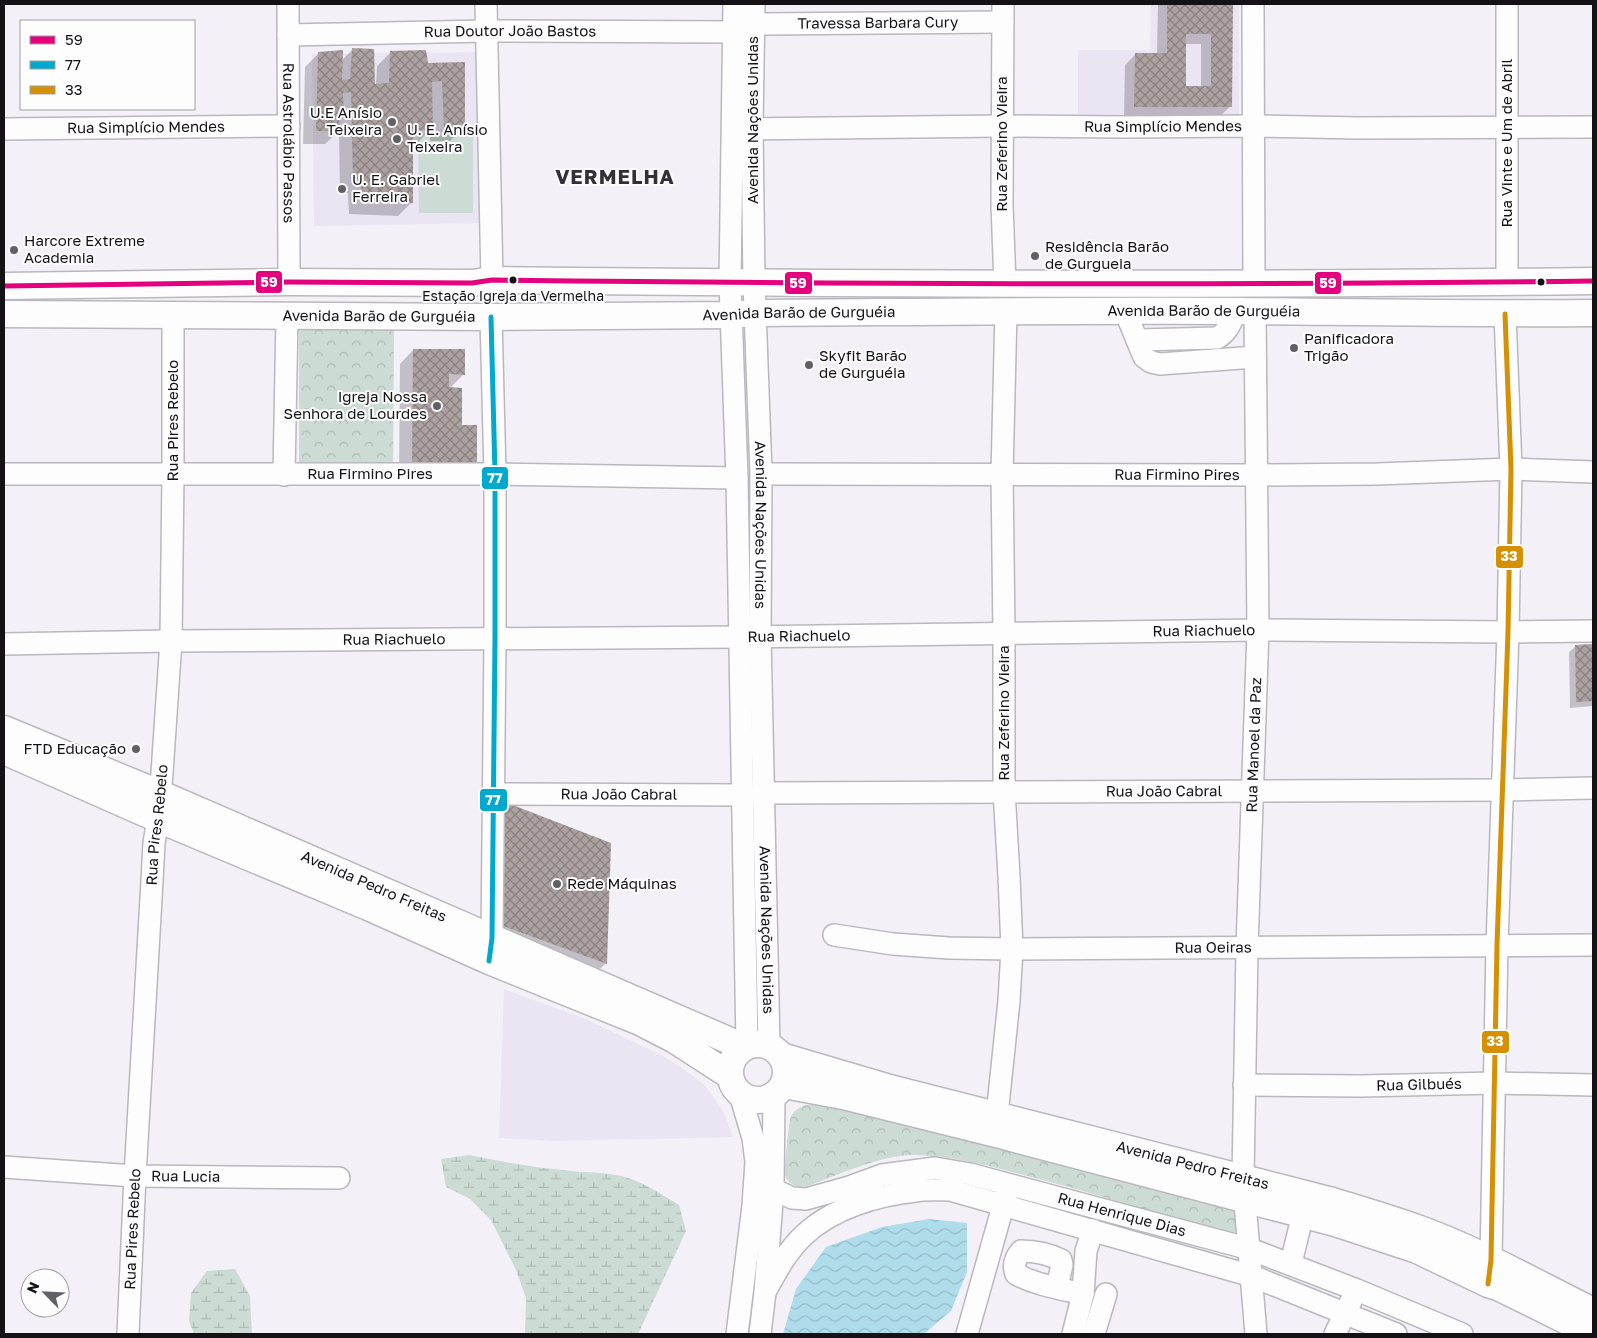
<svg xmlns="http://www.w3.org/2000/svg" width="1597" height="1338" font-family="'Golos Text',sans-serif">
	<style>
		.built { fill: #eae4f3 }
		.green { fill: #ccdbd3 }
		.wetland { fill: url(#wetland-marsh) }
		.park { fill: url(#park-crowns) }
		.water { fill: url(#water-waves) }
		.shadow { fill: #0003; fill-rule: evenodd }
		.building { fill: url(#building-cross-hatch); fill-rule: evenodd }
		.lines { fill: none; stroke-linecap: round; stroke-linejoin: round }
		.minor-casing { stroke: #bab7be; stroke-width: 24 }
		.major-casing { stroke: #bab7be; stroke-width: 29 }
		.minor { stroke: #fdfdfe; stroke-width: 21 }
		.major { stroke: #fdfdfe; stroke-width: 26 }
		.bus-1-casing { stroke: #fdfdfd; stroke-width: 9 }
		.bus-2-casing { stroke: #fdfdfd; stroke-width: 9 }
		.bus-3-casing { stroke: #fdfdfd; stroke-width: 9 }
		.bus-1 { stroke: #e5007d; stroke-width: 5 }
		.bus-2 { stroke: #00a9ce; stroke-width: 5 }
		.bus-3 { stroke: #d59003; stroke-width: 5 }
		.poi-dot { fill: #626066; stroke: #fdfdfd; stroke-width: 2 }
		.bus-dot { fill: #141217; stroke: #fdfdfd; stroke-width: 2 }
		.labels { text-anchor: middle; stroke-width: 4; stroke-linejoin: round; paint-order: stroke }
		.bus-label { font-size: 14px; fill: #141217; stroke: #fdfdfd }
		.street-label { font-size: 15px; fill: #141217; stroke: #fdfdfd }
		.poi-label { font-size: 15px; fill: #141217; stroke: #fdfdfd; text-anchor: start }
		.district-label { font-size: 20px; font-weight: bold; letter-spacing: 1px; fill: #342f3b; stroke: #fdfdfd }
		.line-badge { stroke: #fdfdfd; stroke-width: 2 }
		.badge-label { font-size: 14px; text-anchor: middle; font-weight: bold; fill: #fff }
	</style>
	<defs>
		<pattern id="wetland-marsh" width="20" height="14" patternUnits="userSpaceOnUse" patternTransform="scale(1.25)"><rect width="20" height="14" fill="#ccdbd3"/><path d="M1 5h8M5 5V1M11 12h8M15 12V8" fill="none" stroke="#aebbb4"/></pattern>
		<pattern id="park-crowns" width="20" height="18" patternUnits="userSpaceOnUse" patternTransform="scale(1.25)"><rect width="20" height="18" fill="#ccdbd3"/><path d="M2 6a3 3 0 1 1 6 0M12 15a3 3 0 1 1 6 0" fill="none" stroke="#aebbb4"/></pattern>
		<pattern id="water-waves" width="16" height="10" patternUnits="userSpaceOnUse" patternTransform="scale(1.25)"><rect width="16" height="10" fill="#afdcea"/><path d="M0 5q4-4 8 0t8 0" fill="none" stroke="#96bcc8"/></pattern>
		<pattern id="building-cross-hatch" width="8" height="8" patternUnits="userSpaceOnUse" patternTransform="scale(1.25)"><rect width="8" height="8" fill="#aba1a0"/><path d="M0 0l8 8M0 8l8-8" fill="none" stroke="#8a8281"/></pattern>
	</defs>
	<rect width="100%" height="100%" fill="#f3f0f8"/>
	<g class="built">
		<polygon points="1151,4 1239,4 1239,117 1078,118 1078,50 1150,50"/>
		<polygon points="479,52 481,223 314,226 312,54"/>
		<polygon points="504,989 588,1020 663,1056 692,1075 707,1088 724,1113 733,1137 553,1141 499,1138"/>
	</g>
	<polygon class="green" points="473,133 473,213 419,213 418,134"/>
	<g class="wetland">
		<path d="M 469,1155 C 502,1162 537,1168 571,1171 C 590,1173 610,1172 628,1178 C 646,1184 663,1195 679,1205 L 686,1231 L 638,1334 L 525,1334 L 526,1298 L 516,1270 L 491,1220 L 470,1199 L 446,1187 L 441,1159 Z"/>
		<polygon points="235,1269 250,1296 252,1334 194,1334 189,1321 191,1293 207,1271"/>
	</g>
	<g class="park">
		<polygon points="299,326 394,326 393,465 299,465"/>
		<path d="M 806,1105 L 838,1105 L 1234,1209 L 1237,1213 L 1238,1227 L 1232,1235 C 1161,1215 1091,1192 1020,1174 C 985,1165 949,1155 913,1155 C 881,1155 838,1175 808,1186 C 799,1188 788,1185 785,1175 C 784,1169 789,1121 791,1116 C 795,1110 800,1107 806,1105 Z"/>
	</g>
	<polygon class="water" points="929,1219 967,1223 967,1272 951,1311 924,1334 783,1334 796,1289 826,1247 882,1227"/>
	<g class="shadow">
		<path d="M 1158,4 L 1231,4 L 1231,106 L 1220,116 L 1124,116 L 1125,65 L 1135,55 L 1157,55 ZM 1184,44 L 1201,44 L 1201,87 L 1184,87 Z"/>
		<polygon points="352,50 373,85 376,85 377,66 391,52 427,64 463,63 464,127 450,141 430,141 430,130 418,142 412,143 412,202 398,216 349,214 348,193 340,193 339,131 325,144 303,144 305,67 319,53 341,61"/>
		<polygon points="413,350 464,374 449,389 460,426 475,463 462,476 399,476 400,364"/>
		<polygon points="1593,645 1593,706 1570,708 1569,652 1576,646"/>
		<polygon points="505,804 606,963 592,977 490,939 492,817"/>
	</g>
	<g class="building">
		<path d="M 1167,4 L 1233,4 L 1232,107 L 1134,107 L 1135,53 L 1167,53 ZM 1186,34 L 1211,34 L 1211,86 L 1186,86 Z"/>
		<polygon points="352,48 374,49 375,84 389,83 390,51 426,50 428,63 465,62 465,128 444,128 442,81 432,82 433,129 413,131 413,203 362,201 361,180 353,180 351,92 343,93 344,116 339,115 340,131 316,131 318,52 343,50 342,80 350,79"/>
		<polygon points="413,349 465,349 465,375 449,374 449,387 462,388 462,425 477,425 477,463 412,463"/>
		<polygon points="1593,644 1593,701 1576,702 1575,645"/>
		<polygon points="505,802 611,843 607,964 503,926"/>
	</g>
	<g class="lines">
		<defs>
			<g id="minor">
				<path id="s1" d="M 288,4 L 289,282"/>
				<polyline points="486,4 492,280"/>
				<polyline points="734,4 730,283 737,478 747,1046"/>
				<path id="s2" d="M 754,4 L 752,128 L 754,282 L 761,474 L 760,637 L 769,1046"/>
				<polyline points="1003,4 1002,205 1005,284"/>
				<polyline points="1253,4 1254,284"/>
				<polyline points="1507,4 1507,282"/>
				<path id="s3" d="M 753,24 L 1003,22"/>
				<path id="s4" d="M 288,35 L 486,31 L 734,32"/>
				<path id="s5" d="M 4,129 L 289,126"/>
				<path id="s6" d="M 739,129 L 1002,126 L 1123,127 L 1254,126 L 1360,128 L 1593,127"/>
				<polyline points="1125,311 1144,357 1151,362 1160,364 1255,357"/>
				<polyline points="1255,311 1258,630 1247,948 1243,1179 1256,1334"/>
				<path d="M 1137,340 L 1217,338 C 1228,332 1231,322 1236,311"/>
				<path id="s7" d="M 4,474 L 495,474 L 737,478"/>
				<path id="s8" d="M 761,474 L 1256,475 L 1377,474 L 1511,469 L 1593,472"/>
				<polyline points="284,475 287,316"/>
				<path id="s9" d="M 4,644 L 171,641 L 739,637 L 1258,630 L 1508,632 L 1593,631"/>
				<path id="s10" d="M 764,793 L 1502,790 L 1593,788"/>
				<path id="s11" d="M 494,794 L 744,795"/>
				<path id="s12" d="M 834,935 L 893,944 L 949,948 L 1012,949 L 1593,945"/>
				<polyline points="490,953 492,938 495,639 495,474 491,317"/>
				<path id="s13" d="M 1244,1085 L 1361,1086 L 1494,1083 L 1593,1085"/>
				<polyline points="997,1115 1009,1001 1012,949 1009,876 1004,791 1004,634 1002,474 1006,311"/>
				<path id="s14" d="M 4,1167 L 135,1176 L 339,1178"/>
				<path id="s15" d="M 773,1189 L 792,1198 L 806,1199 L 849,1187 L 882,1175 L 935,1168 L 970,1174 L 1250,1249 L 1357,1290 L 1462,1334"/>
				<polyline points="1291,1263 1303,1214"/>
				<polyline points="1490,1273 1491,1260 1497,945 1508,632 1511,469 1505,314"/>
				<path d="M 1057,1287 L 1062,1265 L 1061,1260 C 1049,1254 1033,1251 1021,1251 C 1015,1258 1013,1266 1016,1274 C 1036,1285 1062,1289 1083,1294"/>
				<path d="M 765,1292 C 776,1272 787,1251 804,1235 C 833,1208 877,1195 916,1191 C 927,1189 939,1190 950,1190 L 1252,1276 L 1396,1334"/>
				<path id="s16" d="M 128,1334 L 135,1176 L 152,881 L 154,843 L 158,819 L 162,773 L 171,641 L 173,474 L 173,316"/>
				<polyline points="737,1334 753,1206 756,1162 753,1138 740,1094"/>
				<polyline points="760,1334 765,1292 773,1189 774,1096"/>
				<polyline points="967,1334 1007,1192"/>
				<polyline points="1073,1334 1083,1294 1086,1251 1093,1230"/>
				<polyline points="1094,1334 1106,1294"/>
				<polyline points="1335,1334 1351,1301"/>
			</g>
			<g id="major">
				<path d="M 4,286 L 289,282 L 472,283 L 492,280 C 859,284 1226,286 1593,281"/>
				<path id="s17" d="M 4,314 L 491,317 L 731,315 L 754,313 C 916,312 1077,310 1239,311 C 1357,312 1475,314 1593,313"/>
				<path id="s18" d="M 4,729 L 161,794 L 744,1047"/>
				<polyline points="4,751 158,819 368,907 489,961 640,1022 675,1040 729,1075"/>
				<circle cx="758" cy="1072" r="28"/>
				<path id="s19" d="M 781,1056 L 886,1087 L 1329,1200 C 1359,1209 1390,1218 1420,1229 C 1480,1251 1536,1283 1593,1311"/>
				<polyline points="784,1085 843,1096 1000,1135 1335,1223 1417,1250 1488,1284 1498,1287 1593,1334"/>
			</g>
		</defs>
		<use href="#minor" class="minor-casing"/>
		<use href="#major" class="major-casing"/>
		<use href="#minor" class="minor"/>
		<use href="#major" class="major"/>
		<defs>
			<path id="bus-1" d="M 4,286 L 289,282 L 472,283 L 492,280 C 859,284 1226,286 1593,281"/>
			<polyline id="bus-2" points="489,961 492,938 495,639 495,474 491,317"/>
			<polyline id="bus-3" points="1488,1284 1491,1260 1497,945 1508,632 1511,469 1505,314"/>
		</defs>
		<use href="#bus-1" class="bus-1-casing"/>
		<use href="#bus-2" class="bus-2-casing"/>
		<use href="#bus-3" class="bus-3-casing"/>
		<use href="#bus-1" class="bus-1"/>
		<use href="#bus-2" class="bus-2"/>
		<use href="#bus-3" class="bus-3"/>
	</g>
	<g class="poi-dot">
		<circle cx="392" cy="122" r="5"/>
		<circle cx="397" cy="139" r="5"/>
		<circle cx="342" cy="189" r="5"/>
		<circle cx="14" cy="250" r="5"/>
		<circle cx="1035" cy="256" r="5"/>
		<circle cx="1294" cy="348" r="5"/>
		<circle cx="809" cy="365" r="5"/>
		<circle cx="437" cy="406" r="5"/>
		<circle cx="136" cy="749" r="5"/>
		<circle cx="557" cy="884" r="5"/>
	</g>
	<g class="bus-dot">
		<circle cx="513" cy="280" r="4.5"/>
		<circle cx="1541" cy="282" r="4.5"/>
	</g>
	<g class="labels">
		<g class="bus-label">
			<text x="513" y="301">Estação Igreja da Vermelha</text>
		</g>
		<g class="street-label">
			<text dy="5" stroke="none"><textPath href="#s3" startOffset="125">Travessa Barbara Cury</textPath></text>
			<text dy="5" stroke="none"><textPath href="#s4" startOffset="222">Rua Doutor João Bastos</textPath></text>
			<text transform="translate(753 120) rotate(-90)" y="5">Avenida Nações Unidas</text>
			<text dy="5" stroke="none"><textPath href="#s6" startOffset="424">Rua Simplício Mendes</textPath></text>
			<text dy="5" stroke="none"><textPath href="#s5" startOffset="142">Rua Simplício Mendes</textPath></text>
			<text dy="5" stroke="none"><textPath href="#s1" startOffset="139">Rua Astrolábio Passos</textPath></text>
			<text transform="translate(1507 143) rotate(-90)" y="5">Rua Vinte e Um de Abril</text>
			<text transform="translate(1002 144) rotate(-90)" y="5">Rua Zeferino Vieira</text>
			<text dy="5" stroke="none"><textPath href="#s17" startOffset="1200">Avenida Barão de Gurguéia</textPath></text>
			<text dy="5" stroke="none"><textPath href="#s17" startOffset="795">Avenida Barão de Gurguéia</textPath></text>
			<text dy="5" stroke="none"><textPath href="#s17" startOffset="375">Avenida Barão de Gurguéia</textPath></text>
			<text dy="5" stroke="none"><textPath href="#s16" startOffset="915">Rua Pires Rebelo</textPath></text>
			<text dy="5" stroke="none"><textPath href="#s7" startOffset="366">Rua Firmino Pires</textPath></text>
			<text dy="5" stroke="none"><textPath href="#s8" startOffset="416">Rua Firmino Pires</textPath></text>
			<text dy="5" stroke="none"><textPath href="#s2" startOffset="521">Avenida Nações Unidas</textPath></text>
			<text dy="5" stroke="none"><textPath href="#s9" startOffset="1200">Rua Riachuelo</textPath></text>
			<text dy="5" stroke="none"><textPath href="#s9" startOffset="795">Rua Riachuelo</textPath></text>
			<text dy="5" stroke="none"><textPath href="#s9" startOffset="390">Rua Riachuelo</textPath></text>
			<text transform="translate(1004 713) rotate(-90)" y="5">Rua Zeferino Vieira</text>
			<text transform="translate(1254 745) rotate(-88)" y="5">Rua Manoel da Paz</text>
			<text dy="5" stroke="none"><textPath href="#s10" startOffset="400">Rua João Cabral</textPath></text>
			<text dy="5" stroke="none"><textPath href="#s11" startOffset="125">Rua João Cabral</textPath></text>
			<text dy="5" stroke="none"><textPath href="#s16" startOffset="510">Rua Pires Rebelo</textPath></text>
			<text dy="5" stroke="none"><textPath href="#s18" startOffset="402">Avenida Pedro Freitas</textPath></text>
			<text dy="5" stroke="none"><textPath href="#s2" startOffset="926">Avenida Nações Unidas</textPath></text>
			<text dy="5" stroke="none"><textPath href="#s12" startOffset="380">Rua Oeiras</textPath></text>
			<text dy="5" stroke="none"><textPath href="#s13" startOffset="175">Rua Gilbués</textPath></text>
			<text dy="5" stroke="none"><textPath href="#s19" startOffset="426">Avenida Pedro Freitas</textPath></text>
			<text dy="5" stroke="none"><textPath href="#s14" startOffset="182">Rua Lucia</textPath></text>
			<text dy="5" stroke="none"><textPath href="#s15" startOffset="361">Rua Henrique Dias</textPath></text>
			<text dy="5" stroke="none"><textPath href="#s16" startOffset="105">Rua Pires Rebelo</textPath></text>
		</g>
		<g class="poi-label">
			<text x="382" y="118" text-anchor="end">U.E Anísio<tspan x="382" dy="17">Teixeira</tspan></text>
			<text x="407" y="135">U. E. Anísio<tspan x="407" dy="17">Teixeira</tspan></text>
			<text x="352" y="185">U. E. Gabriel<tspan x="352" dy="17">Ferreira</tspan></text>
			<text x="24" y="246">Harcore Extreme<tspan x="24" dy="17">Academia</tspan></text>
			<text x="1045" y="252">Residência Barão<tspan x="1045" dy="17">de Gurgueia</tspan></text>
			<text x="1304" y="344">Panificadora<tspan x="1304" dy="17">Trigão</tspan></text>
			<text x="819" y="361">Skyfit Barão<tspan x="819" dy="17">de Gurguéia</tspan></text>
			<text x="427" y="402" text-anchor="end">Igreja Nossa<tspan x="427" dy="17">Senhora de Lourdes</tspan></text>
			<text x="126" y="754" text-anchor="end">FTD Educação</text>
			<text x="567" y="889">Rede Máquinas</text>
		</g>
		<g class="district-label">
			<text x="615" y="184">VERMELHA</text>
		</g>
	</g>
	<g class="line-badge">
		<rect x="255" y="270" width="28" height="24" rx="5" fill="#e5007d"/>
		<rect x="784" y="271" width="29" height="24" rx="5" fill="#e5007d"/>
		<rect x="1314" y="271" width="28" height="24" rx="5" fill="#e5007d"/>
		<rect x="481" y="466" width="28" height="24" rx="5" fill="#00a9ce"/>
		<rect x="1495" y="545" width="29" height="24" rx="5" fill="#d59003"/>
		<rect x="479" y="788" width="29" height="24" rx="5" fill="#00a9ce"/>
		<rect x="1481" y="1030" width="29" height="24" rx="5" fill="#d59003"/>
	</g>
	<g class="badge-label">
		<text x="269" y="287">59</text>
		<text x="798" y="288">59</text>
		<text x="1328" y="288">59</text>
		<text x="495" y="483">77</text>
		<text x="1509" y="561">33</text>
		<text x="493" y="805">77</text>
		<text x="1495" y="1046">33</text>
	</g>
	<rect width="1597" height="1338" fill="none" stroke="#141217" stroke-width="10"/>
	<rect x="20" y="20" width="175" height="90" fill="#fdfdfd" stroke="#a09fa1"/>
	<rect x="30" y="36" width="25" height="8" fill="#e5007d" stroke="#a09fa1"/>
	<text x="65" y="45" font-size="15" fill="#141217">59</text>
	<rect x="30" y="61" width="25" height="8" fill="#00a9ce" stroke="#a09fa1"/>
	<text x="65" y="70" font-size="15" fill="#141217">77</text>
	<rect x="30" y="86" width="25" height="8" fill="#d59003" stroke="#a09fa1"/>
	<text x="65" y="95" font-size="15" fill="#141217">33</text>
	<g transform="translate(45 1293) rotate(294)"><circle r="24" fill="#fdfdfd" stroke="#a09fa1"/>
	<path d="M0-4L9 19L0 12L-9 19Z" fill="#626066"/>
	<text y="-8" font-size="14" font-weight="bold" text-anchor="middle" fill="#141217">N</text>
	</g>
</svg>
